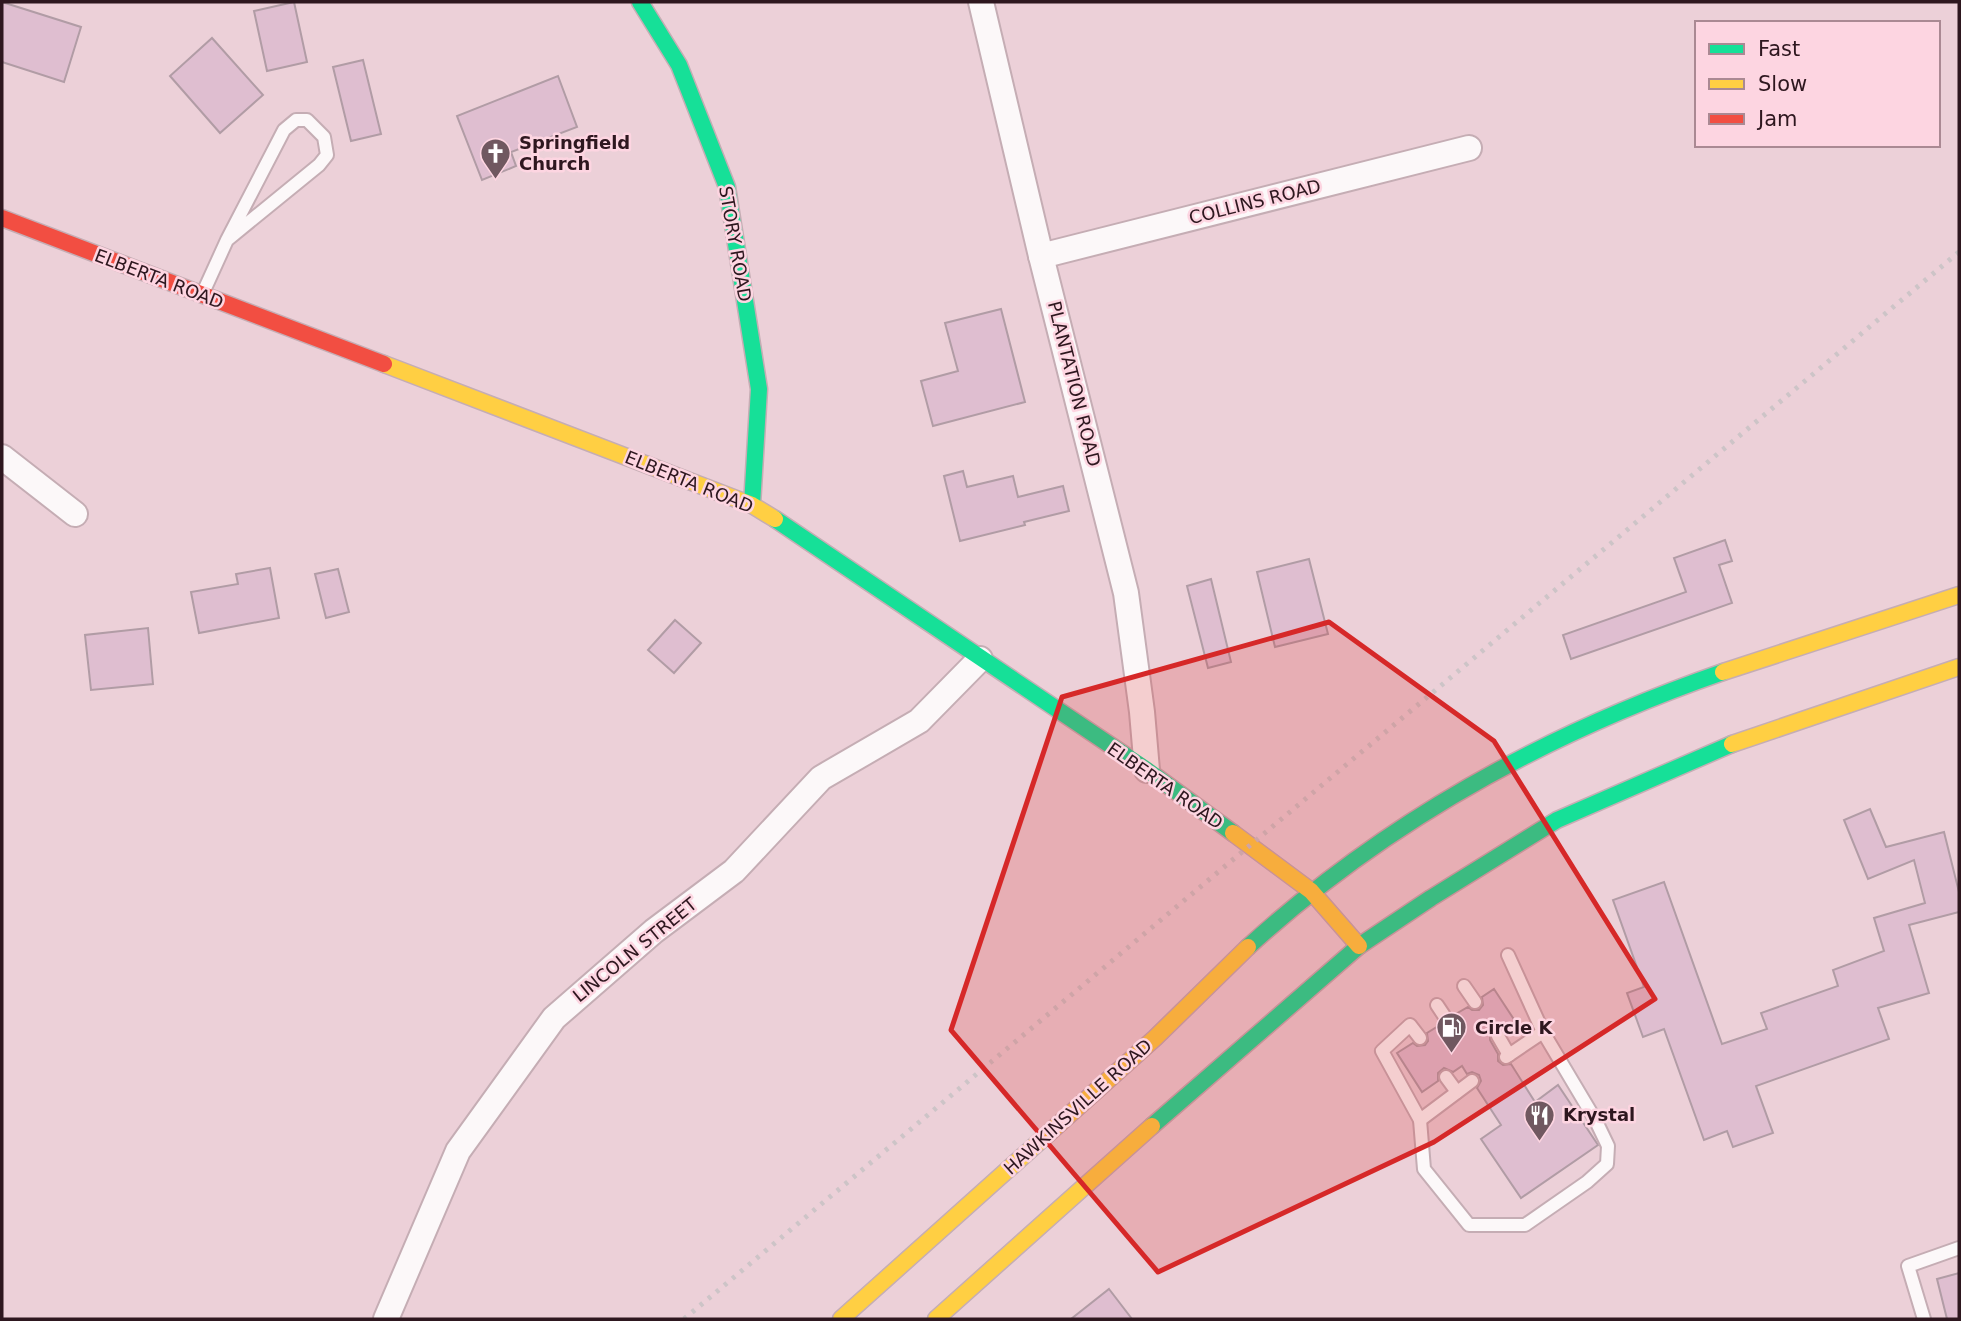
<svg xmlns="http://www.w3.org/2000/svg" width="1961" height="1321" font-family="'DejaVu Sans',sans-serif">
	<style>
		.building { fill: #dfbed0; stroke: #b19ca5; stroke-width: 2 }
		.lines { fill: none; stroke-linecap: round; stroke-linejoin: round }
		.lane-casing { stroke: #c5adb4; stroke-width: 16 }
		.street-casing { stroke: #c5adb4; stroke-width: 28 }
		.fast-casing { stroke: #c5adb4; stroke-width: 19 }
		.slow-casing { stroke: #c5adb4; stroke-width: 19 }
		.jam-casing { stroke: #c5adb4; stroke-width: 19 }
		.lane { stroke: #fcf8f9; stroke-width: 12 }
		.street { stroke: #fcf8f9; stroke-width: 24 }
		.fast { stroke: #16e098; stroke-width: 16 }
		.slow { stroke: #ffcf43; stroke-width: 16 }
		.jam { stroke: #f24e42; stroke-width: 16 }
		.rail { stroke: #cdc4c7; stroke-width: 5; stroke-dasharray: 3.5 7; stroke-linecap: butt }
		.marked { fill: #d62828; fill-opacity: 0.2; stroke: #d62828; stroke-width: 5; stroke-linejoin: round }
		.labels { text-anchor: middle; stroke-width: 5; stroke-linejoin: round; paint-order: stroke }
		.poi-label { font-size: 18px; font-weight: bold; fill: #2e171f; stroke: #fdd5e1; text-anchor: start }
		.street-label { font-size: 18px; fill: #2e171f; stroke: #fdd5e1 }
	</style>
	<rect width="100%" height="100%" fill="#ecd0d8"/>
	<g class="building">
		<polygon points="2,2 81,27 64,82 2,62"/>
		<polygon points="294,2 307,62 267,71 254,11"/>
		<polygon points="212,38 263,95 220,133 170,76"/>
		<polygon points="363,60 381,134 351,141 333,67"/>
		<polygon points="558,76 577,127 511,152 516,166 482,180 457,116"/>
		<polygon points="1001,309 1025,402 933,426 921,381 958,371 945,323"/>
		<polygon points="963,471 967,487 1013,476 1018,497 1063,486 1069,511 1024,522 1025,525 960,541 944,476"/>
		<polygon points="1725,540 1732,561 1719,565 1732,603 1571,659 1563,635 1686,592 1674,558"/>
		<polygon points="1309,559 1328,634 1275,647 1257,572"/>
		<polygon points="270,568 279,618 199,633 191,592 238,584 236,574"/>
		<polygon points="338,569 349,612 326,618 315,574"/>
		<polygon points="1211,579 1231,662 1208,668 1187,586"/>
		<polygon points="675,620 701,643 674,673 648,650"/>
		<polygon points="148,628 153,684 91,690 85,635"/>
		<polygon points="1870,809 1886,847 1944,832 1959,892 1959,912 1909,925 1929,993 1878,1008 1889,1039 1756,1086 1773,1133 1733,1147 1727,1131 1704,1140 1664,1029 1643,1037 1627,993 1644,987 1613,900 1664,882 1722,1044 1767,1029 1761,1013 1838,986 1833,970 1884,951 1874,918 1925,903 1914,860 1868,879 1844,820"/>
		<polygon points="1494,989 1517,1024 1505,1031 1497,1027 1490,1032 1490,1040 1498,1054 1498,1061 1503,1065 1511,1064 1535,1102 1558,1085 1598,1145 1521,1198 1481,1139 1501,1125 1477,1088 1481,1081 1479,1075 1472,1072 1467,1074 1462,1066 1453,1072 1444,1068 1438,1073 1438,1081 1422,1092 1397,1053 1413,1043 1417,1046 1425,1045 1428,1041 1427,1033 1440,1025 1444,1028 1451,1028 1455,1023 1454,1015 1468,1007 1472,1010 1479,1010 1483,1005 1482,997"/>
		<polygon points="1959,1273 1959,1319 1947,1319 1937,1279"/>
		<polygon points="1109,1289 1132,1319 1071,1319"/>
	</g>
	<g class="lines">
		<defs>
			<g id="lane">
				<polyline points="202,295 227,240 284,130 296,120 307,120 324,137 327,155 319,165 227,240"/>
				<polyline points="1464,986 1475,1002"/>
				<polyline points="1437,1005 1447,1020"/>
				<polyline points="1498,1036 1509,1055"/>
				<polyline points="1420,1038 1410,1025 1382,1051 1420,1120 1424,1169 1469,1225 1525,1225 1587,1182 1607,1164 1608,1146 1596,1121 1543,1032 1508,955"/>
				<polyline points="1506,1057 1543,1032"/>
				<polyline points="1446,1077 1457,1092"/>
				<polyline points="1420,1120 1472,1081"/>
				<polyline points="1924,1319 1908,1266 1959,1248"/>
			</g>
			<g id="street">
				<polyline points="981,2 1041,256 1126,593 1142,712 1147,770"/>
				<polyline points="1041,256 1469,148"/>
				<polyline points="2,457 75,514"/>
				<polyline points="386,1319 458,1151 554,1018 654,931 734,871 821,778 919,721 980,659"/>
			</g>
			<g id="fast">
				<polyline points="640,2 679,65 727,187 759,389 752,505"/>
				<polyline points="775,519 1147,770 1233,833"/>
				<path d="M 1248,947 C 1386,821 1547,733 1723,672"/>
				<polyline points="1152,1126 1359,946 1431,898 1557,820 1732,744"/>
			</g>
			<g id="slow">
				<polyline points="384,364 752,505 775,519"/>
				<polyline points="1723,672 1959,595"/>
				<polyline points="1732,744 1959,667"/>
				<polyline points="1233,833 1311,891 1359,946"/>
				<polyline points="841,1319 1155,1038 1248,947"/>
				<polyline points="936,1319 1152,1126"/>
			</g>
			<polyline id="jam" points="2,218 384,364"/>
		</defs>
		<use href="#lane" class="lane-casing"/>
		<use href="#street" class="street-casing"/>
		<use href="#fast" class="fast-casing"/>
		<use href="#slow" class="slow-casing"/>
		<use href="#jam" class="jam-casing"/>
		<use href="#lane" class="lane"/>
		<use href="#street" class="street"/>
		<use href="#fast" class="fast"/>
		<use href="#slow" class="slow"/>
		<use href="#jam" class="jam"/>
		<polyline class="rail" points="684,1319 1959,252"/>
	</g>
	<path class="marked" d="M 1329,622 L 1494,741 L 1655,999 L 1434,1142 L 1158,1272 L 951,1030 L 1062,697 Z"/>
	<defs>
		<symbol id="church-pin" viewBox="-11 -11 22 30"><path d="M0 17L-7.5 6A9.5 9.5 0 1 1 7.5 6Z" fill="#705860" stroke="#fdd5e1"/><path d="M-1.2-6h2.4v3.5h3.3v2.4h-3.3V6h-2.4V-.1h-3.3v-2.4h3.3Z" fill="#fff"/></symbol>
		<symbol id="fuel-pin" viewBox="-11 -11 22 30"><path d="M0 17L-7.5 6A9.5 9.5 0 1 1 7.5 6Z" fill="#705860" stroke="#fdd5e1"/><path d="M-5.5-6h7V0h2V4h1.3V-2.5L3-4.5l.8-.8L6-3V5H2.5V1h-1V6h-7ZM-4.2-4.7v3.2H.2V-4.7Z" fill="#fff"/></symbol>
		<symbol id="restaurant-pin" viewBox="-11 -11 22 30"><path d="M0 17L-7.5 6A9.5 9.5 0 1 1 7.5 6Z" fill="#705860" stroke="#fdd5e1"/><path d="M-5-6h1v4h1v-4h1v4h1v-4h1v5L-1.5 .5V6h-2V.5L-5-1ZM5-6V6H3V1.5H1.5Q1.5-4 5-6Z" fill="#fff"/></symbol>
	</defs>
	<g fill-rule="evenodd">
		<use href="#church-pin" x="478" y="136" width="35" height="47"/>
		<use href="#fuel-pin" x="1434" y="1010" width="35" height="47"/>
		<use href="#restaurant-pin" x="1522" y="1098" width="35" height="47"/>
	</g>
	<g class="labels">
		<g class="poi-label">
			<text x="519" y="149">Springfield<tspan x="519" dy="21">Church</tspan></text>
			<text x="1475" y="1034">Circle K</text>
			<text x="1563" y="1121">Krystal</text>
		</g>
		<g class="street-label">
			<text transform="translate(1255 202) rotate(-14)" y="6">COLLINS ROAD</text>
			<text transform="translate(735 244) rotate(80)" y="6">STORY ROAD</text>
			<text transform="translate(159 279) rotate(21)" y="6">ELBERTA ROAD</text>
			<text transform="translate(1074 384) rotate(76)" y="6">PLANTATION ROAD</text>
			<text transform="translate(689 482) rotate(22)" y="6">ELBERTA ROAD</text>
			<text transform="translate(1165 786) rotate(35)" y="6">ELBERTA ROAD</text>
			<text transform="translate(635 950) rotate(-39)" y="6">LINCOLN STREET</text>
			<text transform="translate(1078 1107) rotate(-42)" y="6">HAWKINSVILLE ROAD</text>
		</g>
	</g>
	<rect width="1961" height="1321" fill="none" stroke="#2e171f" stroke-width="7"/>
	<rect x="1695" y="21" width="245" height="126" fill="#fdd5e1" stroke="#aa8993" stroke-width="2"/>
	<rect x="1709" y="44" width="35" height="10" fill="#16e098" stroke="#aa8993" stroke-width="2"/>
	<text x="1758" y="56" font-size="21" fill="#2e171f">Fast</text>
	<rect x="1709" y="79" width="35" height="10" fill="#ffcf43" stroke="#aa8993" stroke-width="2"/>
	<text x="1758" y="91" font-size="21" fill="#2e171f">Slow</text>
	<rect x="1709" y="114" width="35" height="10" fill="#f24e42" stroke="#aa8993" stroke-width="2"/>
	<text x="1758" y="126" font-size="21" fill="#2e171f">Jam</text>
</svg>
